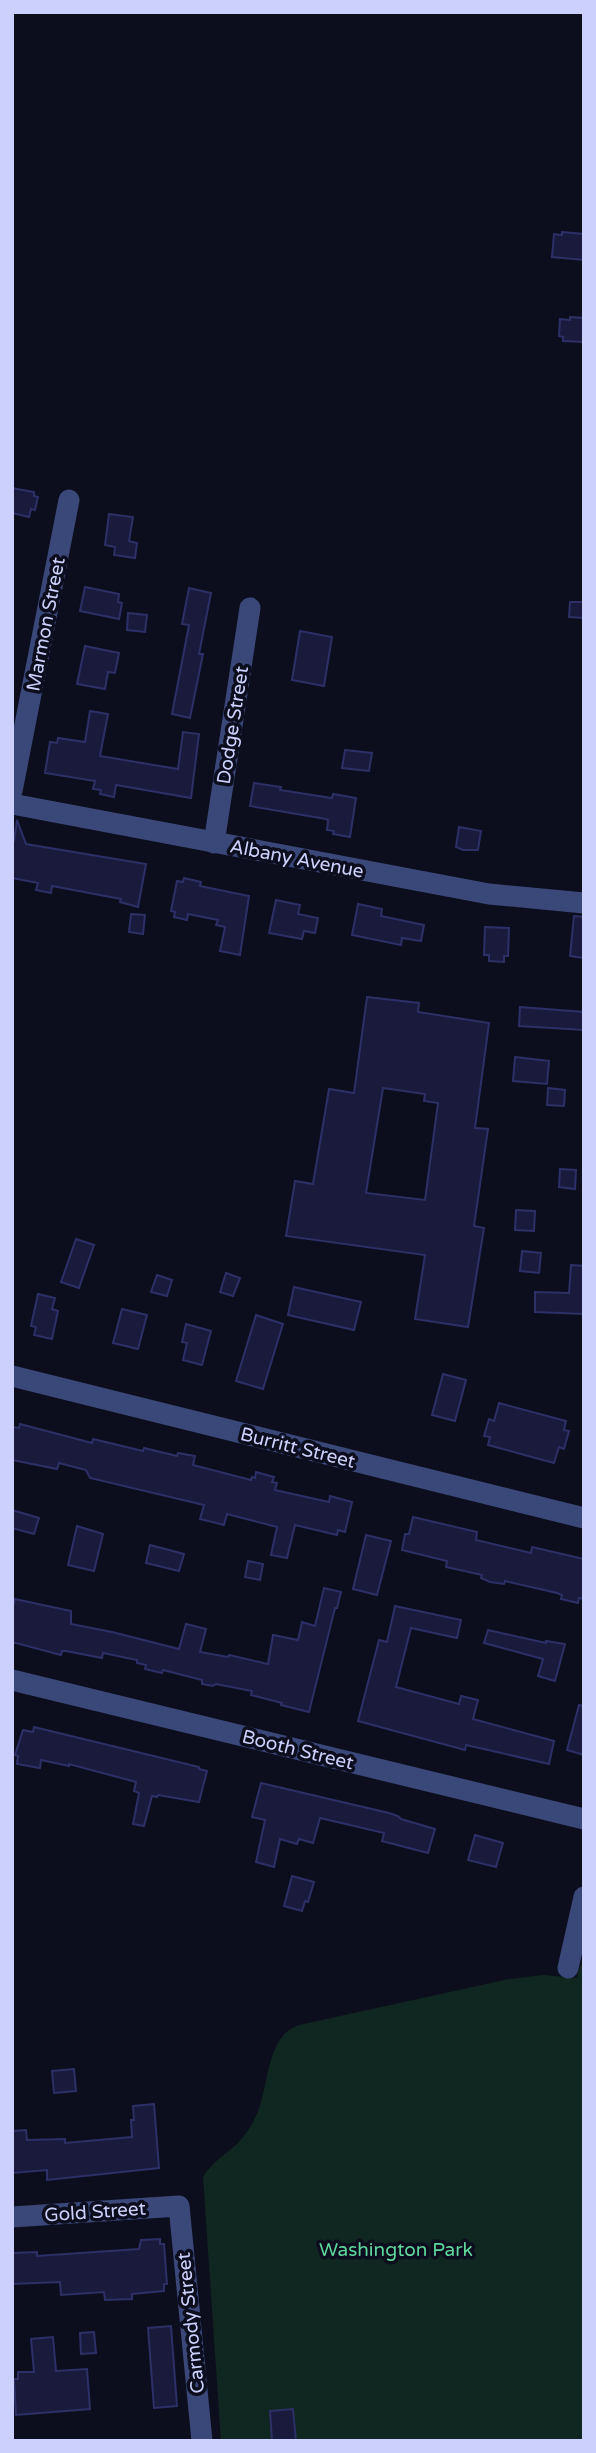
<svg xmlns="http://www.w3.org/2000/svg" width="596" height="2453" font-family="'Varela Round',sans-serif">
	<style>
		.green { fill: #102620 }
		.building { fill: #1a1b3c; stroke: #2d2f67; stroke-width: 2; fill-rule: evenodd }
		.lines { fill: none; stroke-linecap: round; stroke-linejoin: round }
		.minor { stroke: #3a4779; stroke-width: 21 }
		.labels { text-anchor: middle; stroke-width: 7; stroke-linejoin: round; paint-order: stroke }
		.street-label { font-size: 19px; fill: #cbd1fc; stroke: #0d0e1d }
		.park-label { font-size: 19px; fill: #5dd79b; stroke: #0d0e1d }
	</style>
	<rect width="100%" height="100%" fill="#0d0e1d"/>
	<path class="green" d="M 580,1966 L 584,1966 L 584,2441 L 221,2441 L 203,2177 C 212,2162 226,2154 238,2143 C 248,2132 256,2119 260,2105 C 269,2079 268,2035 299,2025 L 509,1979 L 544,1975 L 574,1978 L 577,1977 Z"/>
	<g class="building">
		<polygon points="562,232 584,234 584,260 552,257 554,234 562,235"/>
		<polygon points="570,317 584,318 584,342 563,341 563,337 559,336 560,319 570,320"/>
		<polygon points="12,488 34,492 34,496 38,497 35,510 31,509 29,517 12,513"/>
		<polygon points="109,514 133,517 129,541 137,543 135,558 114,555 115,547 105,545"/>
		<polygon points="85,587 119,594 118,602 122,603 119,619 80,611"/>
		<polygon points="189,588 211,593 199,654 203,654 190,718 172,714 189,625 182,624"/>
		<polygon points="570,602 584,602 584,618 569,617"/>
		<polygon points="128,613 147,615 145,632 127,630"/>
		<polygon points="300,631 332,637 324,686 292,680"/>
		<polygon points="85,646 119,653 115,673 108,672 105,689 77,684"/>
		<polygon points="90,711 108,714 100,756 178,769 183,732 199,734 191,798 116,785 114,797 100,794 101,790 93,789 95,781 45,773 50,742 57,743 58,738 85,742"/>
		<polygon points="345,750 372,753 369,771 342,768"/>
		<polygon points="254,783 281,787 280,790 332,798 333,794 356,798 350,837 333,834 334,831 327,830 328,820 326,819 250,806"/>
		<polygon points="17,820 26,844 146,864 138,907 120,902 121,899 52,886 51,893 36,890 38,883 12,878 12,841 14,841"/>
		<polygon points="459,827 481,831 478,850 463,850 456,847"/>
		<polygon points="184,878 201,882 200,886 249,896 240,955 220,951 225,927 216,925 218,920 188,914 187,920 174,917 175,912 171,911 177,881 183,882"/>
		<polygon points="276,900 300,905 298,914 318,918 315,933 304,931 302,939 269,933"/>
		<polygon points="358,904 382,909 381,916 424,925 421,941 402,938 401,945 352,935"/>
		<polygon points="131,914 145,915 143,934 129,932"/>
		<polygon points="574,916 584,917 584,958 570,956"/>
		<polygon points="485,927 509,928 508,956 504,956 504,962 489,961 489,955 484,955"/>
		<path d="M 367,997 L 419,1003 L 418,1012 L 489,1023 L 475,1128 L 488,1129 L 474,1226 L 484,1228 L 468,1327 L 415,1319 L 425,1255 L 286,1236 L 295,1181 L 313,1184 L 329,1089 L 354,1093 ZM 383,1088 L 425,1094 L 424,1101 L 438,1103 L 425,1200 L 366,1193 Z"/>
		<polygon points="520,1007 584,1012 584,1030 519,1026"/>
		<polygon points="515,1057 549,1061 547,1084 513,1081"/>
		<polygon points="548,1088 565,1090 564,1106 547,1105"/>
		<polygon points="560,1169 576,1170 575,1189 559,1187"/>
		<polygon points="516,1210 535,1211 534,1231 515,1230"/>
		<polygon points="76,1239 94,1245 79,1288 61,1282"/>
		<polygon points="522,1251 541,1253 539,1273 520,1271"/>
		<polygon points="571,1265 584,1266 584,1314 535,1312 535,1292 569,1293"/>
		<polygon points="226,1273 240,1278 233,1296 220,1292"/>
		<polygon points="157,1275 172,1280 167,1296 151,1292"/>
		<polygon points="294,1287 361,1302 354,1330 288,1315"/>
		<polygon points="38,1294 55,1298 52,1309 58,1311 52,1339 34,1335 36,1327 31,1326"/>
		<polygon points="122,1309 147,1315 138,1349 113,1343"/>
		<polygon points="256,1315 283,1324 263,1389 236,1381"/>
		<polygon points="186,1324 211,1331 202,1365 183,1360 187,1343 182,1342"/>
		<polygon points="443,1374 466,1380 455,1421 432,1415"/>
		<polygon points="499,1403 566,1421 564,1430 569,1431 564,1449 559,1447 554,1463 488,1445 490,1437 484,1436 489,1419 494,1421"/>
		<polygon points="20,1424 92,1443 93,1439 143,1451 144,1448 177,1456 178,1453 195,1456 193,1465 251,1480 252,1477 255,1478 256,1472 274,1477 272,1482 277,1483 275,1490 329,1502 330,1496 352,1502 345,1532 338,1530 337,1535 295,1525 287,1558 271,1555 277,1527 227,1514 224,1525 200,1519 204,1505 90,1478 86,1470 59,1463 57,1469 12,1460 12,1427 19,1428"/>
		<polygon points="12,1510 39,1518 34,1534 12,1528"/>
		<polygon points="413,1517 477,1532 476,1540 531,1553 532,1547 584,1559 584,1599 579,1598 578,1603 561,1599 562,1595 557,1593 505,1581 504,1584 490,1582 481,1578 482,1575 446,1567 447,1561 402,1550 405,1534 409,1534"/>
		<polygon points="77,1526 103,1534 94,1571 68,1565"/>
		<polygon points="366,1535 391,1541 377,1595 353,1589"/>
		<polygon points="150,1545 184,1554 179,1571 146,1563"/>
		<polygon points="248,1561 263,1564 260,1580 245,1577"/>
		<polygon points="324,1588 341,1592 337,1608 335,1608 309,1712 281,1705 282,1703 251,1695 252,1691 216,1684 213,1686 202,1684 202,1680 163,1670 162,1673 145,1669 146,1665 137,1663 137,1660 103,1653 102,1658 66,1651 62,1651 61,1655 12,1642 12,1610 15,1599 71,1611 71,1624 112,1632 179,1649 186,1624 206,1629 200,1652 228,1657 229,1655 268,1664 273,1635 298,1640 302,1622 315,1626"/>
		<polygon points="395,1606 461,1620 457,1638 411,1628 396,1687 459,1704 461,1696 478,1700 473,1719 554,1741 549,1764 466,1745 465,1750 358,1721 379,1640 387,1642"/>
		<polygon points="488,1630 546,1643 546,1641 565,1644 555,1681 538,1676 543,1659 484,1643"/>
		<polygon points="579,1705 584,1706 584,1755 567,1750"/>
		<polygon points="34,1727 199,1767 199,1769 207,1771 199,1802 158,1795 157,1797 152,1796 144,1826 133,1824 139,1793 134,1791 136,1782 69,1764 69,1766 41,1760 40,1768 17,1764 18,1756 15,1755 23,1730 33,1732"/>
		<polygon points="261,1783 389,1813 398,1816 401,1819 435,1829 428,1853 382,1841 384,1833 320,1818 313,1843 299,1839 297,1844 280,1839 274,1867 256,1862 265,1820 252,1817"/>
		<polygon points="475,1835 503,1843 496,1867 468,1860"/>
		<polygon points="292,1876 314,1882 308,1902 305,1901 302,1911 284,1906"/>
		<polygon points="74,2069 76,2091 54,2093 52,2071"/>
		<polygon points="154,2104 159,2168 47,2180 47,2170 12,2173 12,2131 26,2130 27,2140 65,2139 65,2143 132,2137 131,2120 134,2120 133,2106"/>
		<polygon points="160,2239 160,2244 164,2244 167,2284 164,2284 164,2291 132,2294 132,2299 105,2300 104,2292 61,2295 60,2282 12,2284 12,2253 37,2252 37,2256 139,2249 141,2240"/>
		<polygon points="171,2326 177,2406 154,2408 148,2328"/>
		<polygon points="94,2332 96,2353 81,2354 80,2333"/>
		<polygon points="53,2337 56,2371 87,2369 90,2409 16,2415 14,2379 18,2379 18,2372 34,2372 31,2339"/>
		<polygon points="293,2409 296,2441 272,2441 270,2411"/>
	</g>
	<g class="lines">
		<g class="minor">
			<polyline points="12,791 69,500"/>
			<polyline points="12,804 489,894 584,903"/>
			<polyline points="214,843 250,608"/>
			<polyline points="12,1376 584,1518"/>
			<polyline points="12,1680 584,1819"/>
			<polyline points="568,1968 584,1897"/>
			<polyline points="12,2217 179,2206 202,2441"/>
		</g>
	</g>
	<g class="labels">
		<g class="street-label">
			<text transform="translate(45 624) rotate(-79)" y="7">Marmon Street</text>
			<text transform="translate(232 725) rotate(-81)" y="7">Dodge Street</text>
			<text transform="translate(297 858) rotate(11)" y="7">Albany Avenue</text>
			<text transform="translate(298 1447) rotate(14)" y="7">Burritt Street</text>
			<text transform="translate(298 1749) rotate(14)" y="7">Booth Street</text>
			<text transform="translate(95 2211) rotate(-4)" y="7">Gold Street</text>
			<text transform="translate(190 2323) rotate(-96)" y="7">Carmody Street</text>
		</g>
		<g class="park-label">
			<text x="396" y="2256">Washington Park</text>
		</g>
	</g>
	<rect width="596" height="2453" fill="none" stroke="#cbd1fc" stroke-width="28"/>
</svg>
